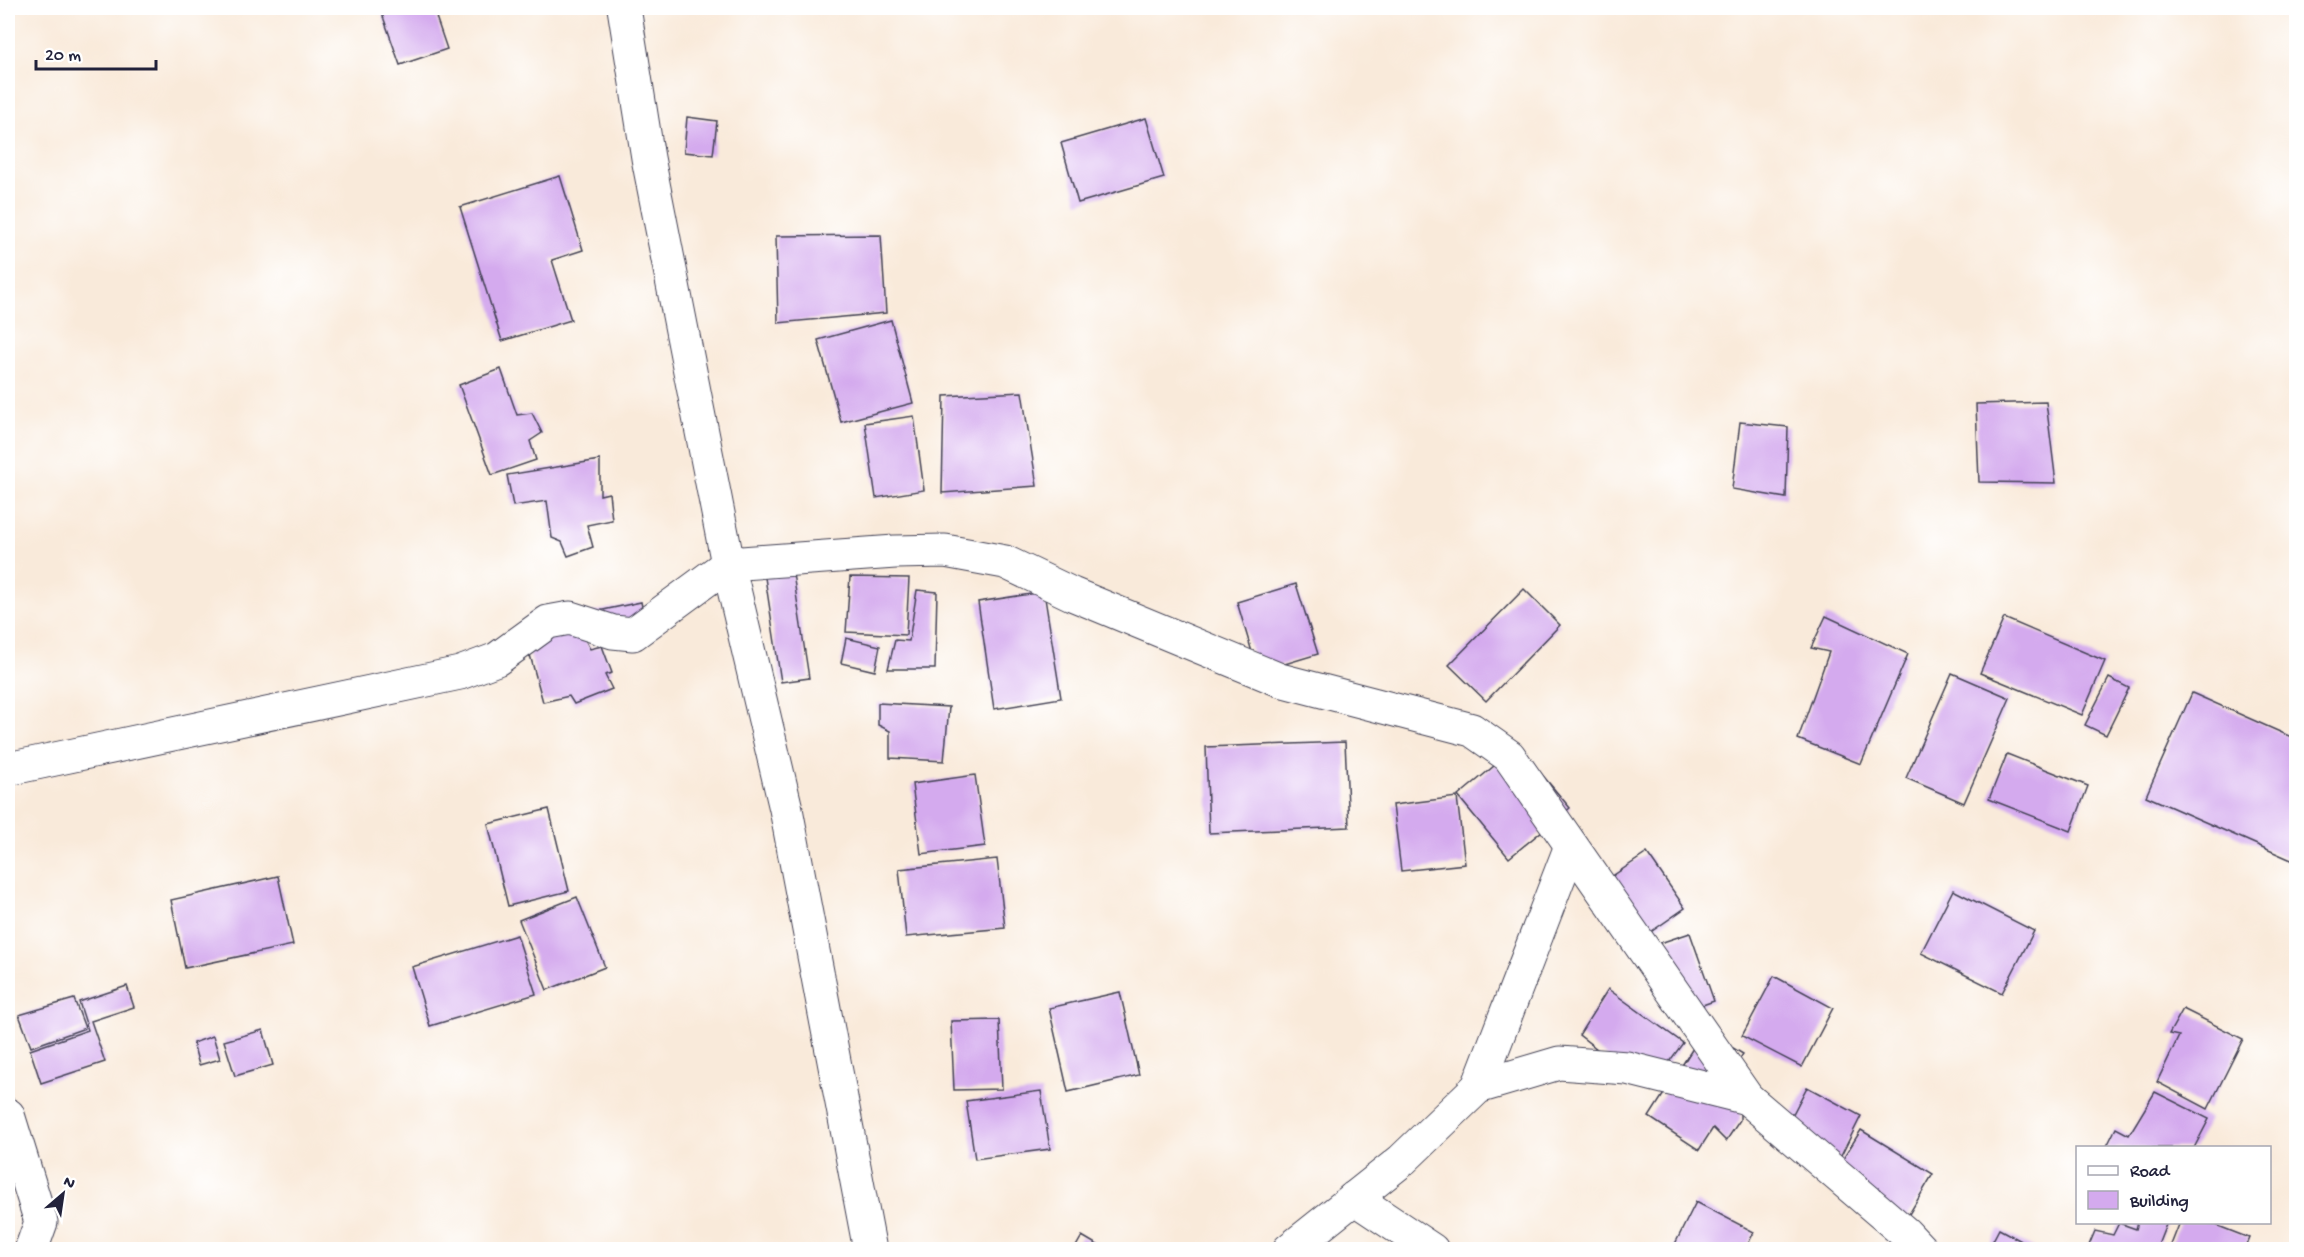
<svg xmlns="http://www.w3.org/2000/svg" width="2304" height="1257" font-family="'Gochi Hand',sans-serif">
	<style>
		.building { fill: #d4aaee }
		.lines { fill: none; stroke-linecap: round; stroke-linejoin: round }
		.minor-casing { stroke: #424053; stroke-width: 35 }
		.minor { stroke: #fff; stroke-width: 33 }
	</style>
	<rect width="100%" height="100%" fill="#fff"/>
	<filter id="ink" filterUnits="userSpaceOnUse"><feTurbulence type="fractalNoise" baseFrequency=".0167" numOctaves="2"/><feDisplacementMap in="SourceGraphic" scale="12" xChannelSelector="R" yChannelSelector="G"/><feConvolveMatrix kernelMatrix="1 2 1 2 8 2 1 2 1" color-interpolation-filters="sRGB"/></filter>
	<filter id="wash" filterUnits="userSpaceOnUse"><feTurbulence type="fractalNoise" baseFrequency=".008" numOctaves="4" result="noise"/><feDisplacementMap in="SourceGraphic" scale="24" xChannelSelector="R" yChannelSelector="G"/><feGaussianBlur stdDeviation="1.35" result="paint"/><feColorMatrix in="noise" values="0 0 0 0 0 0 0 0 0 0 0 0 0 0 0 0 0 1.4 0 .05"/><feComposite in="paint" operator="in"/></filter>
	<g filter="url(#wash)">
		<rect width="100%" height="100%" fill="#f9eada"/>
		<g id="blocks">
			<g class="building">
				<polygon points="380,8 433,8 447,49 400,65"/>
				<polygon points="687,117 717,121 713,155 684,152"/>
				<polygon points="1146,118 1164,178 1078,203 1061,143"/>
				<polygon points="560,176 583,250 552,260 571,320 502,341 460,207"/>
				<polygon points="881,235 886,313 778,323 776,236"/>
				<polygon points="891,320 913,403 841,422 818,340"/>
				<polygon points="501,369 517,415 532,413 542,433 530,441 536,460 492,475 459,385"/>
				<polygon points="1022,392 1037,486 942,493 944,396"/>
				<polygon points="2046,402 2056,483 1979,482 1976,404"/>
				<polygon points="914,416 924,490 876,498 865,423"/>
				<polygon points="1740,422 1788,427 1786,498 1732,489"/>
				<polygon points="600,460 600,495 609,493 612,520 587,525 593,547 568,556 562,542 552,538 547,501 513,506 507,475"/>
				<polygon points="792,567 809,678 781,682 764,571"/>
				<polygon points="850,577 909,578 906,635 846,632"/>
				<polygon points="1296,584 1318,654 1258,672 1237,602"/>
				<polygon points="1524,589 1560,625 1486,701 1449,665"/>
				<polygon points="917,590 937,592 935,669 888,669 895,640 909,641"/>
				<polygon points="1044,592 1061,698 994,709 978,602"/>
				<polygon points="641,602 646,626 589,613"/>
				<polygon points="1826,616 1908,654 1861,764 1798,739 1829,652 1811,648"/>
				<polygon points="573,617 590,649 602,646 612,673 605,675 612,689 574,704 569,696 543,702 527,644"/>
				<polygon points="2004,618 2105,661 2082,715 1980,673"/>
				<polygon points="846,638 880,646 875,671 841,663"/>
				<polygon points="1952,673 2010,698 1964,803 1906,778"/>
				<polygon points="2109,678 2129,688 2106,735 2085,725"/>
				<polygon points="2192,693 2296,739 2296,862 2146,796"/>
				<polygon points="878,703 949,707 944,761 890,758 890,731 878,725"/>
				<polygon points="1345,742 1349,827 1209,833 1206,747"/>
				<polygon points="1518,746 1570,808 1509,858 1458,796"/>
				<polygon points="2007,754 2088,786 2071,831 1989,799"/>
				<polygon points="975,775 985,846 921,854 912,784"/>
				<polygon points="1457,797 1465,864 1401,871 1393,805"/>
				<polygon points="549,809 569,891 508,906 488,824"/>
				<polygon points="1647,853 1685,908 1632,945 1593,889"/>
				<polygon points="997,859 1005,928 906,937 899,869"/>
				<polygon points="278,876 293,945 185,968 171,900"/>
				<polygon points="1953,890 2034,931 2002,993 1921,953"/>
				<polygon points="577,897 605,967 547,990 519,920"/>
				<polygon points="1690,933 1714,1001 1677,1014 1654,945"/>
				<polygon points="517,935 536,994 430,1026 412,967"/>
				<polygon points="1774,976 1833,1008 1802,1067 1742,1036"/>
				<polygon points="127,986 134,1007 91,1021 105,1062 41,1083 30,1050 88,1030 79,1002"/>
				<polygon points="1608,989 1683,1043 1649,1089 1579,1035"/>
				<polygon points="1120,992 1139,1075 1068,1092 1049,1008"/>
				<polygon points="74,999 85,1028 31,1047 19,1015"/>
				<polygon points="2183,1009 2243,1039 2208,1109 2157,1082 2179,1036 2169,1034"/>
				<polygon points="999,1020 1002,1089 954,1090 951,1021"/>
				<polygon points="263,1030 273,1065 235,1076 224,1041"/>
				<polygon points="213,1036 220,1059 199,1065 193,1043"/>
				<polygon points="1695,1045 1740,1113 1740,1120 1726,1141 1713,1128 1699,1150 1649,1117"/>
				<polygon points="1733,1048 1743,1054 1733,1069 1723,1063"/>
				<polygon points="1807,1087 1861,1116 1839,1160 1784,1131"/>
				<polygon points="1041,1091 1050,1149 975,1159 966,1101"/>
				<polygon points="2155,1092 2209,1119 2194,1148 2106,1148 2116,1128 2129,1135"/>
				<polygon points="1861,1130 1933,1174 1905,1221 1836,1170"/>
				<polygon points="1696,1202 1754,1232 1745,1250 1672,1250"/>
				<polygon points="2138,1222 2167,1222 2156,1250 2087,1250 2095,1231 2113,1235 2119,1223 2136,1229"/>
				<polygon points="2180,1222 2208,1222 2249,1238 2244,1250 2169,1250"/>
				<polygon points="1999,1229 2038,1250 1988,1250"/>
				<polygon points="1082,1236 1106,1250 1074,1250"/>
			</g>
		</g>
	</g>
	<g filter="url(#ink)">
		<use href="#blocks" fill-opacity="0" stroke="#424053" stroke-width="1.5"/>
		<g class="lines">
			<defs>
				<g id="minor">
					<polyline points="624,8 648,158 728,564 786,809 870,1250"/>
					<polyline points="8,769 460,673 497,659 548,622 570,618 613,632 633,634 728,564 895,552 945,551 1005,562 1072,594 1280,680 1472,730 1509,756 1747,1098 1905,1233 1921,1250"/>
					<polyline points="1478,1087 1571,846"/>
					<polyline points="8,1115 41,1222 31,1250"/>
					<polyline points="1354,1198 1432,1250"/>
					<polyline points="1289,1250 1401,1161 1478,1087 1559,1063 1627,1068 1747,1098"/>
				</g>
			</defs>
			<use href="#minor" class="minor-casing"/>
			<use href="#minor" class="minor"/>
		</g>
	</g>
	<rect width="2304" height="1257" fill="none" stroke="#fff" stroke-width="30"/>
	<rect x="2076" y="1146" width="195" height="78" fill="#ffffff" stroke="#a7a7b1" stroke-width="1.5"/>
	<rect x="2088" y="1166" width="30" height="9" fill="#ffffff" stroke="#a7a7b1" stroke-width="1.5"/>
	<text x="2130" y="1176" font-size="18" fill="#22223b">Road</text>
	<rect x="2088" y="1191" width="30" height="18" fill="#d4aaee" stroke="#a7a7b1" stroke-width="1.5"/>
	<text x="2130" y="1206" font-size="18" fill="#22223b">Building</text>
	<g transform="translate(63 1194) rotate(29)" stroke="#ffffff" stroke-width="4.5" paint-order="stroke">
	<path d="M0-4.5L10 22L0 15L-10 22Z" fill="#22223b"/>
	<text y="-9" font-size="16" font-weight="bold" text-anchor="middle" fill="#22223b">N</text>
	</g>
	<path d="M36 60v9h120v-9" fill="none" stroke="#22223b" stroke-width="3"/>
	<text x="45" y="60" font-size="18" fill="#22223b" stroke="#ffffff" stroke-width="4.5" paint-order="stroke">20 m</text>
</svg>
